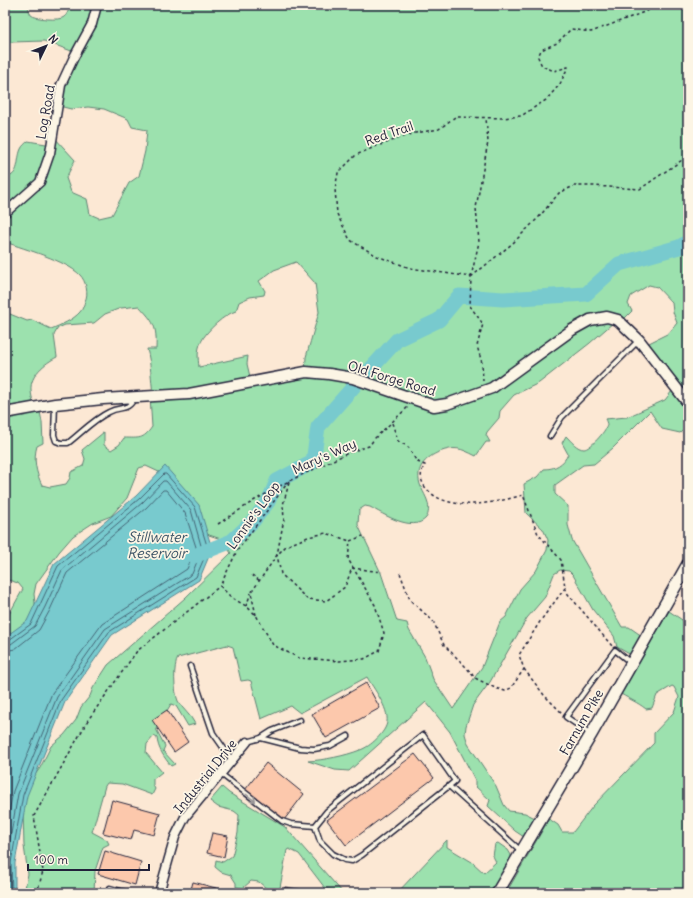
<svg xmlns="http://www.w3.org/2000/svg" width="693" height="898" font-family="Delius,sans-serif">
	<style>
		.green { fill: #9ce1ae; stroke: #5f8274; fill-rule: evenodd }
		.water { fill: #78cace; stroke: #568793 }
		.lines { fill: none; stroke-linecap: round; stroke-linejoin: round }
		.shore { stroke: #446576; stroke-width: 1 }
		.river { stroke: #78cace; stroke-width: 15 }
		.building { fill: #fcc8ac; stroke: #22223b }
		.service-casing { stroke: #22223b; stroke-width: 7 }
		.minor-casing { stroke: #22223b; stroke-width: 11 }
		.tertiary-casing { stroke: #22223b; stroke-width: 13 }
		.secondary-casing { stroke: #22223b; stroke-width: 14 }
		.path { stroke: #22223b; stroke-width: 1.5; stroke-dasharray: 3 3; stroke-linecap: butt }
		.service { stroke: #fcf5e5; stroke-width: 4 }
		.minor { stroke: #fcf5e5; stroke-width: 8 }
		.tertiary { stroke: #fcf5e5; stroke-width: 10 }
		.secondary { stroke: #fcf5e5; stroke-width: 11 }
		.oneway { stroke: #9a9698 }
		.labels { text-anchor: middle; stroke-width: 3.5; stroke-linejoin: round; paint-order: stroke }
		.street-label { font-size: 13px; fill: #22223b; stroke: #fcf5e5 }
		.water-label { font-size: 14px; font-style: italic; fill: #3c5467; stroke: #fcf5e5 }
	</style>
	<rect width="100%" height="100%" fill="#fce8d4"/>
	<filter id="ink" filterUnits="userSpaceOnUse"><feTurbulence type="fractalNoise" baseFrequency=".025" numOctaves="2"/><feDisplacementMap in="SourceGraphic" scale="8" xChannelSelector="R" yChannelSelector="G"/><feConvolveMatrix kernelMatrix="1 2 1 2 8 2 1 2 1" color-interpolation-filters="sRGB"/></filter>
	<g filter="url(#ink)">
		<g class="green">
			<path d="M 22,5 L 28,6 C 29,9 29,12 31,15 C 35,19 60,21 64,17 C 68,14 69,9 69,5 L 688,5 L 688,397 L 647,344 L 669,333 L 677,323 L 673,312 L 672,303 L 657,287 L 649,285 L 631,296 L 628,304 L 632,311 L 621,322 L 614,322 L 590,343 L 539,383 L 514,395 L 500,411 L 499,418 L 487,432 L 486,435 L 490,442 L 486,442 L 476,456 C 460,448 456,446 439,452 C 427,457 417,466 419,480 C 420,488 426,495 428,503 C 429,507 429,514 426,518 C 413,533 383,514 370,507 L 365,506 L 359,510 L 358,525 L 381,573 L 397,621 L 407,623 L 409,630 L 425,657 L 433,679 L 453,709 L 482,667 L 500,622 L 506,617 L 520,589 L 536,571 L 547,550 L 548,540 L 543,529 L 526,513 L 524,484 L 537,477 L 544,469 C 555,469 564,464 568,454 L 562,443 L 566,436 C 571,441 577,449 584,449 C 590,449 606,431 607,425 C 607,423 606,421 605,419 L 627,417 L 665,400 L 672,391 L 688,411 L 688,426 L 680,433 L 662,429 L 650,411 L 613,448 L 594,464 L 583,465 L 555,485 L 555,494 L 568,506 L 568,525 L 572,540 L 622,627 L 629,627 L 642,636 L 631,655 L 617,647 L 614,636 L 593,610 L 573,575 L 569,571 L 560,570 L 554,574 L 545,597 L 527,618 L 490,682 L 473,705 L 466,726 L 465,734 L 468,744 L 496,786 L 504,805 L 509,811 L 525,813 L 535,818 L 524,837 L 515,831 L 488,806 L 490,800 L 475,786 L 475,780 L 450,732 L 426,702 L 349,771 L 335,770 L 308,761 C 324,760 345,756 360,750 C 370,747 386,732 387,722 C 389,708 373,688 367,677 L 300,713 L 291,706 L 261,719 L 251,681 L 248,680 L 241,681 L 233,647 L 227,645 L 178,658 C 173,665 174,692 178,701 C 182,709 191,715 195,724 L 188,726 L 176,706 L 171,704 L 156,729 L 165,746 L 163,751 L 175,764 L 171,766 C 164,757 158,749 157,738 L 154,736 L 147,744 L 146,753 L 162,772 L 153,779 L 153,785 L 155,789 L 152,795 L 122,784 L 107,783 L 105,786 L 92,832 L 107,840 L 109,844 L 103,847 L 95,871 L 94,893 L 24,893 L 28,874 L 24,846 L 23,812 L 29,783 L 40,768 L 51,746 L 64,735 L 76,720 L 81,707 L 90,696 L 93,688 L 108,665 L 185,598 L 231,553 L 221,539 L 209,535 L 202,528 L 161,473 L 146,466 L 139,468 L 127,498 L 111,516 L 93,523 L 73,536 L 59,552 L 36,584 L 34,594 L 36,612 L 33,621 L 5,645 L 5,616 L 8,616 L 23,589 L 18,583 L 5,579 L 5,312 L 27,321 L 32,320 L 51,329 C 61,325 73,320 80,312 C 83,309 84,304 85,301 C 89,294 86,281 80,275 C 67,261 25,249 5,242 L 5,178 C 21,175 16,160 21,149 C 22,146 26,143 28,141 L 52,145 L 54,137 L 75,160 L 66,178 L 71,192 L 87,199 L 90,214 L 99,218 L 112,215 L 129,183 L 139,176 L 145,151 L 147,130 L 132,127 L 128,119 L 104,109 L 88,107 L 71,109 L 59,106 L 62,83 L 77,53 L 44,41 L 12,42 L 5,44 L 5,6 ZM 296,262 L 315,283 L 319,312 L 306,357 L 305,372 L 251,381 L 247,364 L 248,356 L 199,367 C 198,358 197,350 201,342 C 206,331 225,314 236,311 L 239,302 L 250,297 L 264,295 L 265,291 L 259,281 L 274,270 ZM 139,306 C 154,322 157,326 156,349 L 147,349 C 151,364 151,379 153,394 L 150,396 L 152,427 C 143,440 139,438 124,438 L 119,445 L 111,450 L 104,445 L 104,432 L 82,450 L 85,459 L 83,466 L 71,472 L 70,478 L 66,484 L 50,487 L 42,485 C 36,473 33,459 37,446 L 43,443 L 42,422 L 39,407 L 34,406 C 33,401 31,395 31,390 C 30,375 45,363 57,357 L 54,335 L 58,328 L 65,325 L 94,323 L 105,314 L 121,308 Z"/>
			<path d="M 669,611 L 688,624 L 688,893 L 506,893 L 549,819 L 558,825 L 562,832 L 573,832 L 593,806 L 654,743 L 654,733 L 674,712 L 679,697 L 674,687 L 672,686 L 657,695 L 652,708 L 646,709 C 637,702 631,700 621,694 Z"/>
			<polygon points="222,787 229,793 285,827 343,893 325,888 299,854 289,849 287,850 279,893 267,893 267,889 259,882 251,881 243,888 236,887 236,883 231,875 221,872 215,867 216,860 223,862 232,856 238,833 239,815 234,811 218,807 210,801"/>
			<polygon points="447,840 447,847 472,862 484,873 496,862 493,856 495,844 498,843 508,850 511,855 511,863 492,893 397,893"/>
		</g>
		<polygon class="water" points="165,466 199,505 212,549 199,580 112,635 65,702 27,796 15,863 15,893 5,893 5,637 27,621 54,564 136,496"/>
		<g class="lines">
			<g class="shore">
				<polyline points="5,640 9,640 31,624 58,566 139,499 164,474 166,474 195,507 208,549 196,577 109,632 61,700 23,795 11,863 12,893"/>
				<polyline points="5,645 11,644 35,626 45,607 62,570 142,503 163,481 166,481 191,510 202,549 192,574 105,629 57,697 18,794 6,862 6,893"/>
				<polyline points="5,651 15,649 39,630 50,610 67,573 146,508 163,490 166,490 185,513 196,547 187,569 102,624 52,693 13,791 5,834"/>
			</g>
			<g class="river">
				<polyline points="367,373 397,340 439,320 459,296 503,299 586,294 619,264 679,247 688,242"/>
				<polyline points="194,556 232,541 254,520 268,502 277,481 313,462 318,427 355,385"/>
			</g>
		</g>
		<g class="building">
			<polygon points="366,683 380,708 326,738 312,714"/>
			<polygon points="167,710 188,742 174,752 152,720"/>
			<polygon points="415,754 434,778 346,845 327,820"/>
			<polygon points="266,763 304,794 284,820 245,790"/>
			<polygon points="112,800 160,813 154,835 134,830 131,840 103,833"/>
			<polygon points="212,833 228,836 224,857 207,853"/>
			<polygon points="105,851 141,862 135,885 98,874"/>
			<polygon points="193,882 235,893 190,893"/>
			<polygon points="285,887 322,893 284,893"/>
		</g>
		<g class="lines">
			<defs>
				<g id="service">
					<path d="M 55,404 L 54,435 L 56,441 L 61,443 L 68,443 C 81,433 94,419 109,412 C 121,405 127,413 135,397"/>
					<polyline points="550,436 562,417 639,340"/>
					<polyline points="190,666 213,733 232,760"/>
					<polyline points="591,734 566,717 615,650 631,663"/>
					<polyline points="261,738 272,731 300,720"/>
					<polyline points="247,742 261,738 300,748 314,749 330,746 348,736"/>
					<polyline points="221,774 282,821 291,824 315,826"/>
					<polyline points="449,786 455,781 423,735 327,811 315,826 320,841 333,854 345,860 352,861 362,855 449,786 521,851"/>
					<polyline points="110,888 128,893"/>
				</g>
				<g id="minor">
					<polyline points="5,213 40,182 50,153 61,85 74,57 92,24 97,5"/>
					<polyline points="159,893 175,837 185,817 247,742"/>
				</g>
				<polyline id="tertiary" points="5,413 55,404 103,399 189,394 306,372 329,374 353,378 434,406 447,404 492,388 572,330 590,320 607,317 618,320 639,340 688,403"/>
				<polyline id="secondary" points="497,893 592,733 688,564"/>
			</defs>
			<use href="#service" class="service-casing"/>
			<use href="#minor" class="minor-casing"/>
			<use href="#tertiary" class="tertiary-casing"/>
			<use href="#secondary" class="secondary-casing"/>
			<g class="path">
				<polyline points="471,277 513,243 539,217 559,193 574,186 593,186 640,189 688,156"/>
				<polyline points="471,277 479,242 476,208 488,142 486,118"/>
				<polyline points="483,381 482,363 477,346 483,324 470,306 471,277 410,268 377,256 350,240 337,214 335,189 338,173 356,155 377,146 415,133 439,129 455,117 503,118 521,116 546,100 560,84 568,67 554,71 542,66 538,57 541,50 557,43 571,29 591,32 663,5"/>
				<path d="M 392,423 L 398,441 C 400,443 404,444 407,446 C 414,452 412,462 425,465 C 420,472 420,480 425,487 C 446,514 495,503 523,495 L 538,534 L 561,560 L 565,587 L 568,594 L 612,646"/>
				<polyline points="289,481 237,551 220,586 232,598 246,606 256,615 273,645 299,658 340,661 364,659 379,651 384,633 375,605 348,559 350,541 363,536"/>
				<polyline points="289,483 283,505 284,519 277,555 281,574 307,599 326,601 345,587 352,568 382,572"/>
				<polyline points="218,524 255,500 289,481 350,452 369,446 375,438 408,407"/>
				<polyline points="400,573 410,600 433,621 444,645 467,668 475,678 495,688 505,691 511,688 524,669 519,655 541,620 565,588"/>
				<polyline points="252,575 260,581"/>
				<polyline points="246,606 251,593"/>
				<polyline points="256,615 251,593 277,555 286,546 308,537 326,533 350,541"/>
				<polyline points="524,669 544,695 562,713"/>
				<polyline points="37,893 43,871 34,816 88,720 137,651 220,586"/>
			</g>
			<use href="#service" class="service"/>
			<use href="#minor" class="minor"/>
			<use href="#tertiary" class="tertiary"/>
			<use href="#secondary" class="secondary"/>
		</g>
		<defs><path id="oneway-shaft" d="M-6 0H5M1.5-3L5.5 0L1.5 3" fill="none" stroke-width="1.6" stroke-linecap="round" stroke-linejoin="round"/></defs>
		<use class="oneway" href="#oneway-shaft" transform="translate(251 798) rotate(38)"/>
	</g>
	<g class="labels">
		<g class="street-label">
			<text transform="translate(45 112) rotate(-80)" y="5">Log Road</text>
			<text transform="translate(389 133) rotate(-19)" y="5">Red Trail</text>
			<text transform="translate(392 378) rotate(17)" y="5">Old Forge Road</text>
			<text transform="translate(324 456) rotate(-24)" y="5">Mary's Way</text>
			<text transform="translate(253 515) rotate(-54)" y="5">Lonnie's Loop</text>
			<text transform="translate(581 722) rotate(-60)" y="5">Farnum Pike</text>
			<text transform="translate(205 776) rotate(-51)" y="5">Industrial Drive</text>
		</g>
		<g class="water-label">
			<text x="157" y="542">Stillwater<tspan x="157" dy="16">Reservoir</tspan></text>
		</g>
	</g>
	<rect width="693" height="898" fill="none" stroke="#fcf5e5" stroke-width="20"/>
	<rect x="10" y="10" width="673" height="878" fill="none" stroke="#22223b" stroke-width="1.5" filter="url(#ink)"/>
	<g transform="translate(46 46) rotate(47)" stroke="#fcf5e5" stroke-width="3" paint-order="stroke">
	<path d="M0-3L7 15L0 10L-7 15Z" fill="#22223b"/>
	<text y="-6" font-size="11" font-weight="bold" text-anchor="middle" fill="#22223b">N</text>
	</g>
	<path d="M28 864v6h121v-6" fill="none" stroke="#22223b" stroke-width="2"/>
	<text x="34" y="864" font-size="12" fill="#22223b" stroke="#fcf5e5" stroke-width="3" paint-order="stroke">100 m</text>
</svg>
